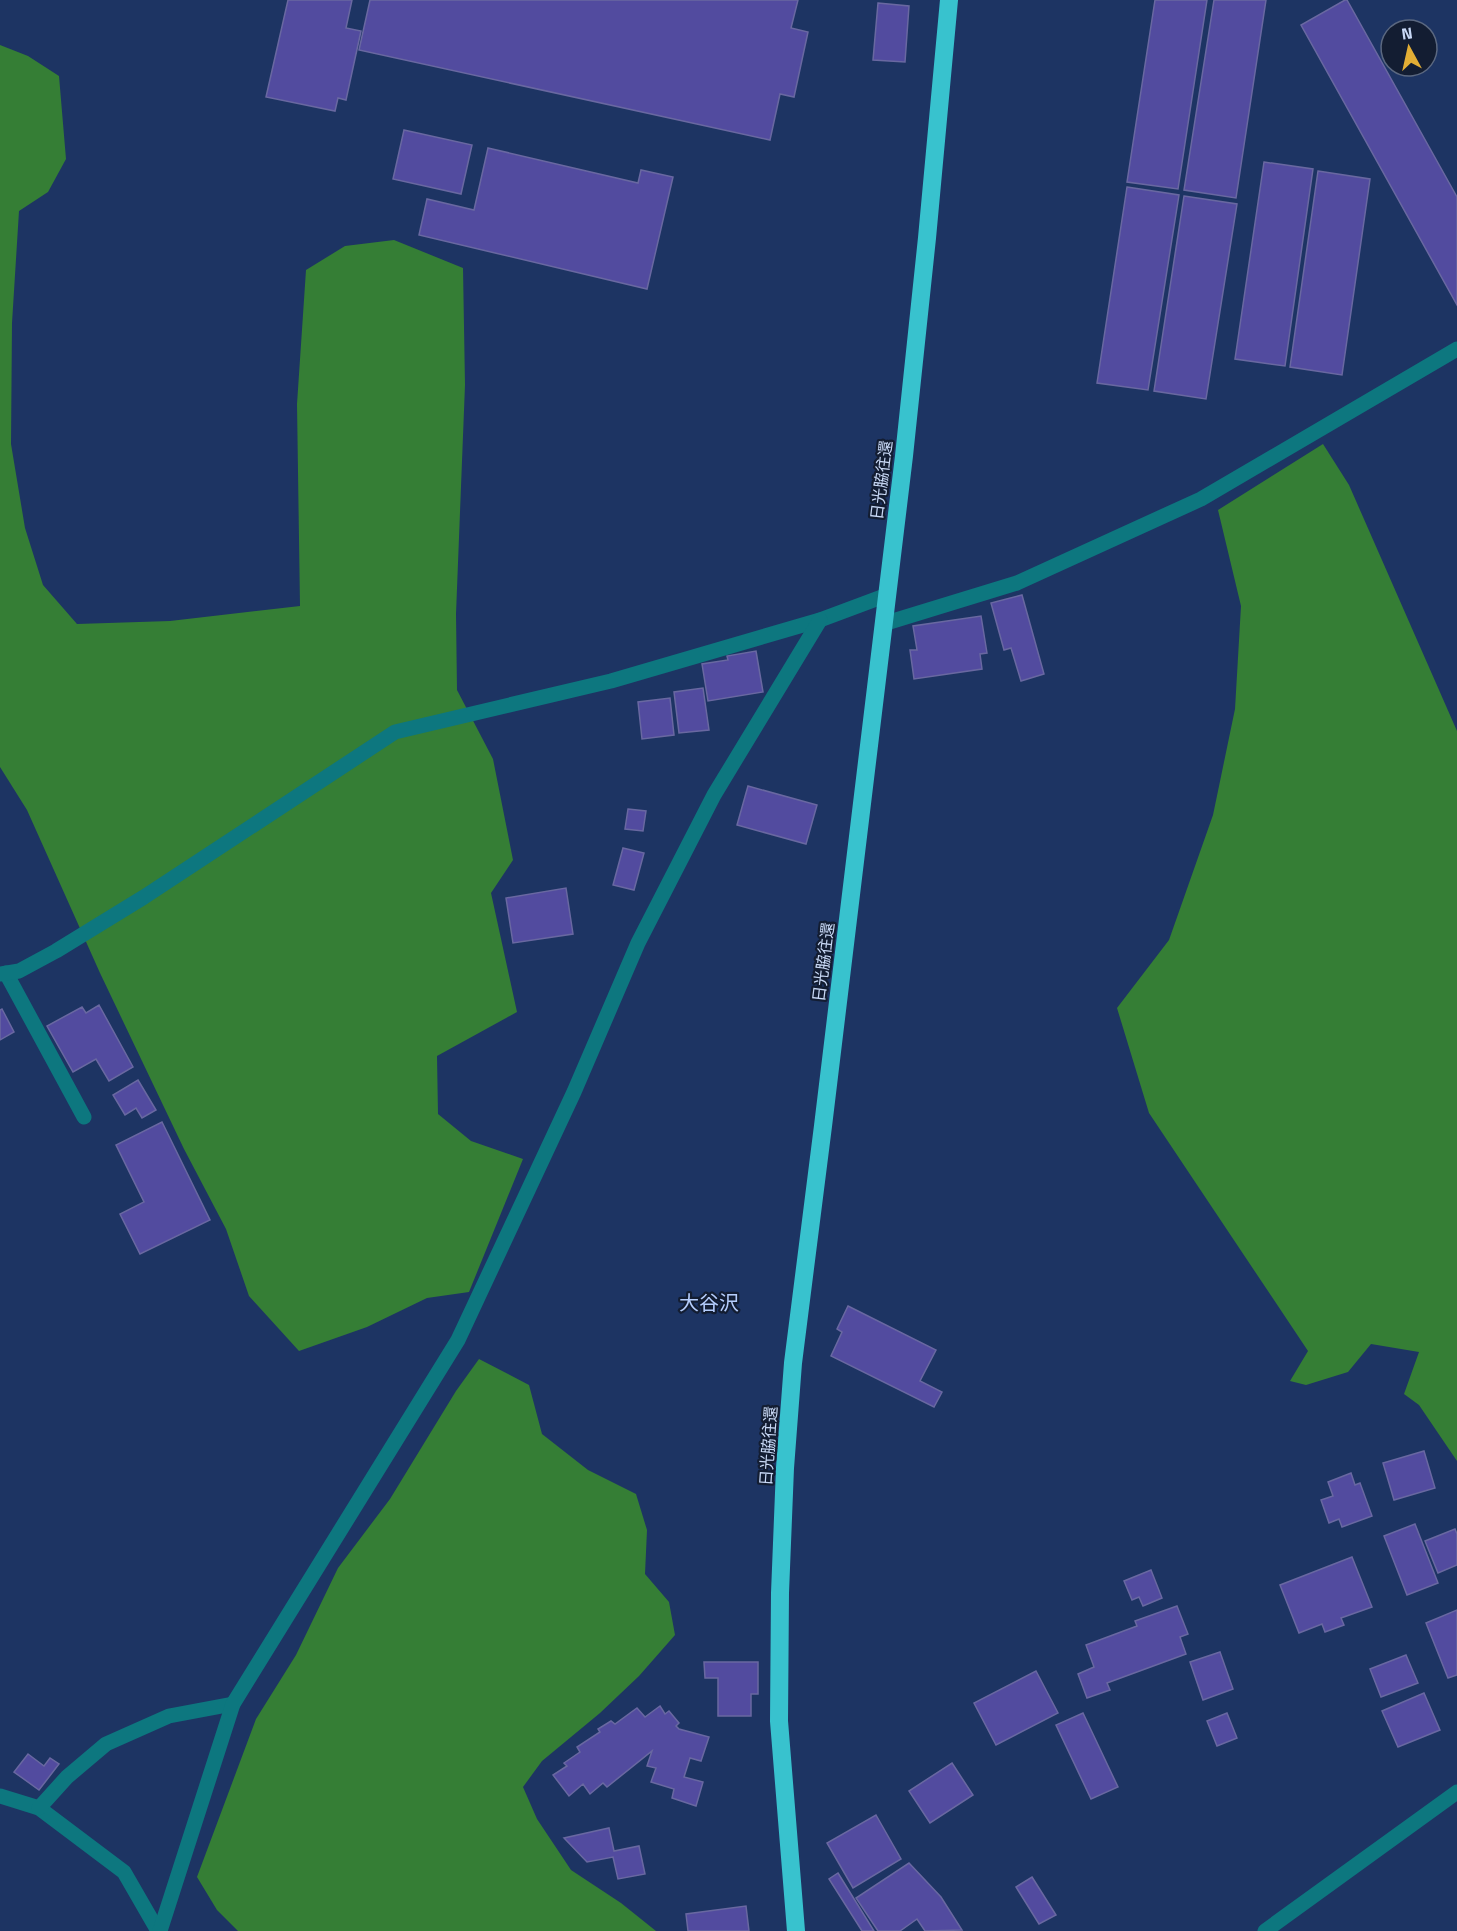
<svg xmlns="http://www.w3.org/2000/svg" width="1457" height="1931" font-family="'Titillium Web','Noto Sans JP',sans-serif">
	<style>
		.forest { fill: #357e35 }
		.building { fill: #524b9f; stroke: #6968a1; stroke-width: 1.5 }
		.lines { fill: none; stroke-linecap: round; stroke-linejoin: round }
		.minor { stroke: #0d777f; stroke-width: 15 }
		.highway { stroke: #38c2ce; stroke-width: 18 }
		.labels { text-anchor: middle; stroke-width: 4.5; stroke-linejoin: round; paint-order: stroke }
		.street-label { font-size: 16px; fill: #c8d8f5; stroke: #131d32 }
		.quarter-label { font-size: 20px; fill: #b5cdfc; stroke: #131d32 }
	</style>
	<rect width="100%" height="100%" fill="#1d3463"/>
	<g class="forest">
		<polygon points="0,45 28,56 59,76 66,159 48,192 19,211 12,323 11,444 25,528 43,585 77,624 170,621 300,606 297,404 306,270 345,246 394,240 463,268 465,385 456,614 457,690 493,759 513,860 491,893 517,1012 437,1056 438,1114 471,1141 523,1159 469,1292 427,1298 367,1327 299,1351 249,1296 226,1229 184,1149 100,973 27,810 0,767"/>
		<polygon points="1323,444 1349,485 1457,731 1457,1461 1419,1405 1404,1394 1419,1352 1371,1344 1348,1372 1306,1385 1290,1381 1308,1351 1149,1113 1117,1008 1169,940 1213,815 1235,709 1241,606 1218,510"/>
		<polygon points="479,1359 529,1385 542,1434 588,1470 636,1494 647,1530 645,1574 669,1602 675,1635 639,1676 600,1713 542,1761 523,1787 537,1819 571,1870 621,1903 656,1931 238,1931 217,1910 197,1877 256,1719 296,1655 338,1568 390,1499 456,1391"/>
	</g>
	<g class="building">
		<polygon points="288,0 352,0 346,28 361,31 346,100 338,98 335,111 266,97"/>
		<polygon points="370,0 798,0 791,28 808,32 794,97 780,94 770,140 359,50"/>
		<polygon points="1155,0 1207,0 1178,189 1127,182"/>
		<polygon points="1214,0 1266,0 1236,198 1184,190"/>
		<polygon points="1345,0 1347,0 1457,197 1457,305 1301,25"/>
		<polygon points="878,3 909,6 905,62 873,60"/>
		<polygon points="404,130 472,145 461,194 393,179"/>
		<polygon points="488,148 638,183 641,170 673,177 647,289 419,235 427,199 474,210"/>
		<polygon points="1264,162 1313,169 1285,366 1235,359"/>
		<polygon points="1318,171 1370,179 1342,375 1290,367"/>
		<polygon points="1127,187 1179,195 1148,390 1097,383"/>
		<polygon points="1184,196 1237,204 1206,399 1154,391"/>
		<polygon points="1022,595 1044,674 1021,681 1011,648 1004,650 991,603"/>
		<polygon points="981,616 987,653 980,654 982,669 914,679 910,650 917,650 913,626"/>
		<polygon points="756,651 763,692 708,701 702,664 728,660 727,656"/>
		<polygon points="703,688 709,730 679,733 674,692"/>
		<polygon points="670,698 674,735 642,739 638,702"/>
		<polygon points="748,786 817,805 806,844 737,825"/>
		<polygon points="628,809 646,811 643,831 625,829"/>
		<polygon points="623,848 644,853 634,890 613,885"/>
		<polygon points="566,888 573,934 513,943 506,898"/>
		<polygon points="99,1005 133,1067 109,1081 96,1059 73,1072 47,1026 82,1007 86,1013"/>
		<polygon points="2,1009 14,1032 0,1040 0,1010"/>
		<polygon points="138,1080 156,1110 142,1118 136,1108 125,1115 113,1095"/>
		<polygon points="162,1122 210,1220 140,1254 120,1214 144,1202 116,1145"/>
		<polygon points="848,1306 936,1350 920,1381 942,1392 934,1407 831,1356 842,1332 837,1329"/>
		<polygon points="1424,1451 1435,1488 1394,1500 1383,1463"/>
		<polygon points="1351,1473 1355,1485 1360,1483 1372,1516 1342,1527 1339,1519 1329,1523 1321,1500 1333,1496 1328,1482"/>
		<polygon points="1415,1524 1438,1583 1407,1595 1384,1536"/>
		<polygon points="1455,1529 1457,1534 1457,1565 1438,1573 1425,1541"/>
		<polygon points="1352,1557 1372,1607 1341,1618 1344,1625 1325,1632 1322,1624 1299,1633 1280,1585"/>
		<polygon points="1151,1570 1162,1598 1143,1606 1139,1597 1132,1600 1124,1581"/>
		<polygon points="1177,1606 1188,1634 1180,1637 1186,1654 1107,1683 1110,1690 1087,1698 1078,1674 1094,1667 1086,1645 1137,1626 1135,1621"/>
		<polygon points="1457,1610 1457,1675 1448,1678 1426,1623"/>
		<polygon points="1220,1652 1233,1689 1203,1700 1190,1662"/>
		<polygon points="1406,1655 1418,1683 1381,1697 1370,1669"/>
		<polygon points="704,1662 758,1662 758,1694 751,1694 751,1716 718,1716 718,1678 705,1678"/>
		<polygon points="1036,1671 1058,1713 996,1745 974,1703"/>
		<polygon points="1424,1693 1440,1730 1398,1747 1382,1711"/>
		<polygon points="660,1706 665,1714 669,1711 679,1723 676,1726 679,1729 709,1737 701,1761 690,1758 684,1777 703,1782 696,1806 672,1798 674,1789 651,1782 656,1768 647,1766 652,1751 607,1787 603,1783 590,1794 583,1784 569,1796 553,1775 567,1766 564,1763 580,1752 577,1747 600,1732 598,1729 611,1721 615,1724 637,1708 645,1717"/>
		<polygon points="1083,1713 1118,1787 1091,1799 1056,1725"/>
		<polygon points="1227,1713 1237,1738 1217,1746 1207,1721"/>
		<polygon points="28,1754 44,1766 50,1758 59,1764 39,1790 14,1772"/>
		<polygon points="952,1763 973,1795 930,1823 909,1791"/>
		<polygon points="876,1815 901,1859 853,1888 827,1843"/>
		<polygon points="609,1828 614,1851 639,1846 645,1874 618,1879 613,1857 587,1862 564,1838"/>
		<polygon points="909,1863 941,1897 962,1930 925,1931 917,1919 900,1931 878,1931 856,1898"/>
		<polygon points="838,1873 874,1931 862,1931 829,1879"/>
		<polygon points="1032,1877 1056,1915 1039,1924 1016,1887"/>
		<polygon points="746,1906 749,1931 688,1931 686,1914"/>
	</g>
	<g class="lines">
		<g class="minor">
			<polyline points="883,624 1017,583 1201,499 1457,349"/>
			<polyline points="6,973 84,1117"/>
			<polyline points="0,974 19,971 56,951 144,897 395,732 611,681 820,620 887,595"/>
			<polyline points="0,1796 39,1808 124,1872 158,1931"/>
			<polyline points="39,1808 67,1777 106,1744 169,1716 233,1704"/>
			<polyline points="160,1931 233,1704 458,1340 574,1092 638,943 714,795 820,620"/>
			<polyline points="1265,1931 1457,1792"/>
		</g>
		<polyline class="highway" points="796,1931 779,1721 780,1593 785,1468 793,1363 823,1126 904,456 927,238 949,0"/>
	</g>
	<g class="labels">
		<g class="street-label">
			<text transform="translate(881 480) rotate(-83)" y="6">日光脇往還</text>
			<text transform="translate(823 962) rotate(-83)" y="6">日光脇往還</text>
			<text transform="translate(768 1446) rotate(-86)" y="6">日光脇往還</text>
		</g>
		<g class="quarter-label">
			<text x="709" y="1310">大谷沢</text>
		</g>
	</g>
	<g transform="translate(1409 48) rotate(352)"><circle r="28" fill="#131d32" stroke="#5b6880" stroke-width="1.5"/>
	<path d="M0-4.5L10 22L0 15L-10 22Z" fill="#e3ae35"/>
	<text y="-9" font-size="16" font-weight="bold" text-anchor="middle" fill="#c8d8f5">N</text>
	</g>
</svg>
